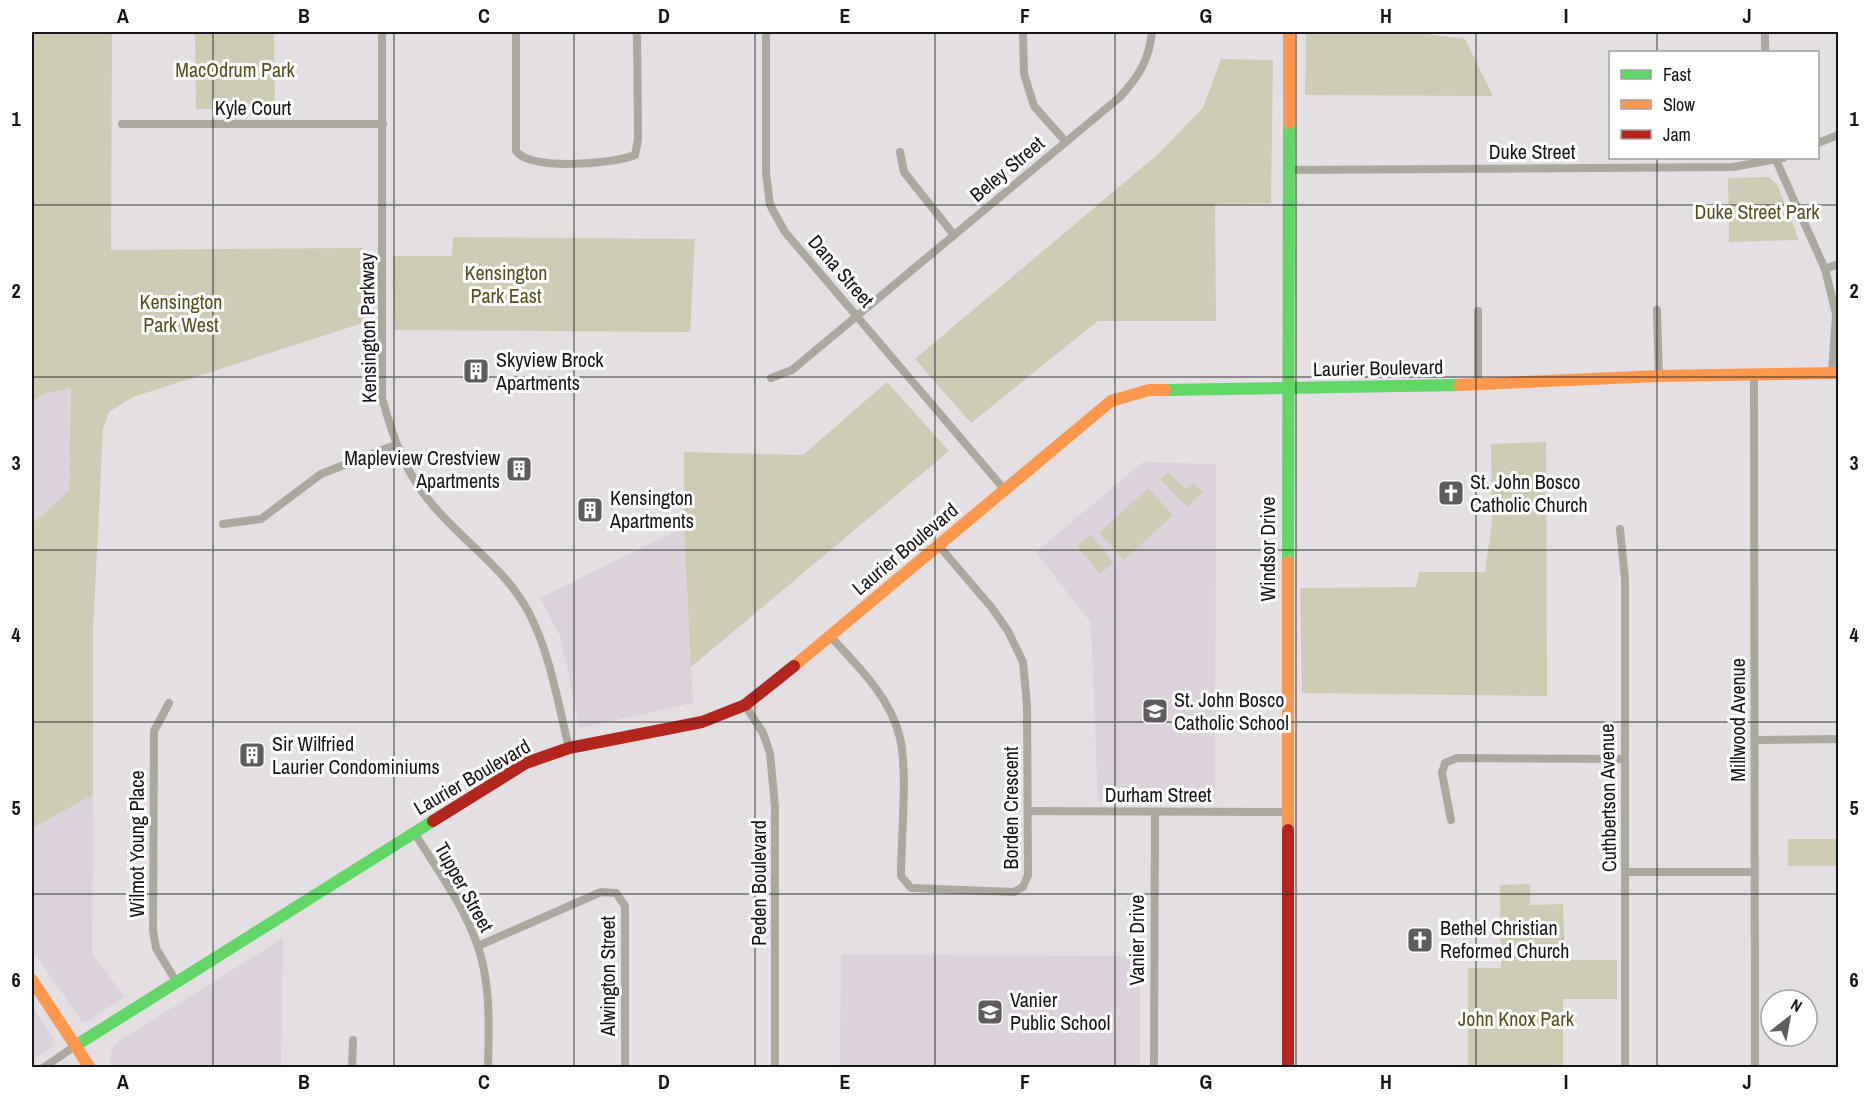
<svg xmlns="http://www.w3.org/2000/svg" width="1870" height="1099" font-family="'Archivo Narrow',sans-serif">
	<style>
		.built { fill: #dcd2dc }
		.green { fill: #cecbb4 }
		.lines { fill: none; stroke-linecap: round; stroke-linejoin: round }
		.street { stroke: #aaa89f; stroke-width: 8 }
		.fast { stroke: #63d668; stroke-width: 12 }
		.slow { stroke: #ff974d; stroke-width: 12 }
		.jam { stroke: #b3261e; stroke-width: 12 }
		.grid { fill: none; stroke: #181518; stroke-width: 1.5; stroke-opacity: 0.55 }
		.labels { text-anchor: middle; stroke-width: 6; stroke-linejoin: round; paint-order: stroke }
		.park-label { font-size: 20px; fill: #55511f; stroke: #fff }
		.street-label { font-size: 20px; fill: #181518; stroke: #fff }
		.poi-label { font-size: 20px; fill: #181518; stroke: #fff; text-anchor: start }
		.neatline { fill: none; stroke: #181518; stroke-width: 2 }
		.grid-label { font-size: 20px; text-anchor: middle; font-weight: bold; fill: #181518 }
	</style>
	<rect width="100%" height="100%" fill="#e3dfe3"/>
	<g class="built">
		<polygon points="71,388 69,491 32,524 32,402 44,394"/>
		<polygon points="1143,462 1216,464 1215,799 1098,801 1091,623 1036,552"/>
		<polygon points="684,527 693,703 580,728 560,636 540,598"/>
		<polygon points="93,795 92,954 125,997 86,1022 82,1021 32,950 32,828"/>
		<polygon points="283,938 281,1067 111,1067 109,1064 111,1051 118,1042"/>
		<polygon points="841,955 1140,956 1140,1067 840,1067"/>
		<polygon points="32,1005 53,1039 52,1047 32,1060"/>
	</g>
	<g class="green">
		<polygon points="32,32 112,32 111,250 362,248 363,323 133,397 109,412 103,429 93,632 93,795 32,828 32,524 69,491 71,388 44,394 32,402"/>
		<polygon points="195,32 274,32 275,109 196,109"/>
		<polygon points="1306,32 1412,32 1465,39 1493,96 1305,95"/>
		<polygon points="1221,59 1273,60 1271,203 1215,204 1216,321 1098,321 971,423 915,359 1158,154 1203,108"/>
		<polygon points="1769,177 1777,184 1799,240 1729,242 1728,178"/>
		<polygon points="453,237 695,239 690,332 394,330 393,256 452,256"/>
		<polygon points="887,382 949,451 691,667 684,527 684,452 803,455"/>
		<polygon points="1546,442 1547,696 1302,693 1300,588 1416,587 1419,572 1485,572 1492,522 1491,444"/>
		<polygon points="1168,472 1186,489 1194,483 1203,492 1187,507 1161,480"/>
		<polygon points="1148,488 1173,515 1124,560 1099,533"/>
		<polygon points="1091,535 1113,563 1100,574 1077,546"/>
		<rect x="1788" y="839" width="50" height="27"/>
		<polygon points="1530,884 1530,905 1563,904 1565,960 1617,960 1617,999 1563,999 1563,1067 1468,1067 1468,968 1501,968 1500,885"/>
	</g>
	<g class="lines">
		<g class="street">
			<path d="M 382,32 L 382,398 C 394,441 407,478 438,511 C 468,545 507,571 529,613 C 550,653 558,704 569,748"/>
			<path d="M 516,32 L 516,151 C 530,171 613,164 635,155 L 638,139 L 637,32"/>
			<polyline points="766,32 766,173 770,205 785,232 1004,489"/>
			<polyline points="1023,32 1024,74 1034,106 1065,141"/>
			<polyline points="1765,32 1765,52"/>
			<polyline points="122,124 383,124"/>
			<polyline points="1818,143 1838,135"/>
			<polyline points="900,152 904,172 954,235"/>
			<polyline points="1775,158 1825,269 1836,314 1832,373"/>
			<polyline points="1288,170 1733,167 1783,158"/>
			<polyline points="1825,269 1838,264"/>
			<polyline points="1657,310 1659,376"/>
			<polyline points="1478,311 1478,385"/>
			<polyline points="1754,373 1755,1068"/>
			<path d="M 771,378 L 792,370 L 1120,97 C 1139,76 1149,60 1152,32"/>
			<polyline points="223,524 261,519 321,474 395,445"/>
			<polyline points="1620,529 1625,579 1625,1068"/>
			<path d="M 830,636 C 857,665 891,698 900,738 C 908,773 901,837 901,876 L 911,888 L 1014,892 L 1023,887 L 1028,875 L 1027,705 L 1023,662 L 1008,631 L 992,608 L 939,546"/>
			<polyline points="169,703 154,731 153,930 156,948 177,983"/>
			<polyline points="745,705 763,733 770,753 775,807 775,1068"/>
			<polyline points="1755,740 1838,739"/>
			<polyline points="1028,811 1289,812"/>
			<polyline points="1451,820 1442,773 1445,763 1457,758 1624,759"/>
			<path d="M 414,832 C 436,868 463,904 477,944 C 491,982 489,1028 488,1068"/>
			<polyline points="1625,872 1753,872"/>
			<polyline points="478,946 601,892 616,893 625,906 625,1068"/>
			<polyline points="43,1068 75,1046"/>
			<polyline points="352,1068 353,1040"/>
			<polyline points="1154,1068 1155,813"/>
		</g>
		<g class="fast">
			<polyline points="1165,390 1459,385"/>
			<polyline points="1288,562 1289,123"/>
			<polyline points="75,1046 433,821"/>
		</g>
		<g class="slow">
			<polyline points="1289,123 1289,32"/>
			<polyline points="1459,385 1659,376 1838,373"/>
			<polyline points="794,666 1111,401 1149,390 1165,390"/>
			<polyline points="1288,830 1288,562"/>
			<polyline points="32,980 90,1068"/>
		</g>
		<g class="jam">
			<polyline points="433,821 526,763 569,748 702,722 745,705 794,666"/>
			<polyline points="1288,1068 1288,830"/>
		</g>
	</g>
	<path class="grid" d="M 213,32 L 213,1068M 394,32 L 394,1068M 574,32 L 574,1068M 755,32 L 755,1068M 935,32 L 935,1068M 1115,32 L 1115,1068M 1296,32 L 1296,1068M 1476,32 L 1476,1068M 1657,32 L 1657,52M 1657,158 L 1657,1068M 32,205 L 1838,205M 32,377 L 1838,377M 32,550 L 1838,550M 32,722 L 1838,722M 32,894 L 1838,894"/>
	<defs>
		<symbol id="building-square" viewBox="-11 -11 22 22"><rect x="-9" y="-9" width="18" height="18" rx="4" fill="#5f5c5f" stroke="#fff"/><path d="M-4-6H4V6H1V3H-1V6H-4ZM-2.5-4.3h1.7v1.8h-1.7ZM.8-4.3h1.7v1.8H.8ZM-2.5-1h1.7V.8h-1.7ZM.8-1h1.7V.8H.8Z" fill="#fff"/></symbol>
		<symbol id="church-square" viewBox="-11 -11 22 22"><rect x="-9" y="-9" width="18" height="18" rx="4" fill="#5f5c5f" stroke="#fff"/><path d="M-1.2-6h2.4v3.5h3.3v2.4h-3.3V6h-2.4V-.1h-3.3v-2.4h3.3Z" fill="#fff"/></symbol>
		<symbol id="school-square" viewBox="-11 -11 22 22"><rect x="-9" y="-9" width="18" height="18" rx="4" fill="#5f5c5f" stroke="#fff"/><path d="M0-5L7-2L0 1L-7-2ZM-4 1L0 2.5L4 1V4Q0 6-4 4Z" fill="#fff"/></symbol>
	</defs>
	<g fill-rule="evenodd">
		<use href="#building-square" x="461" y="356" width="30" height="30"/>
		<use href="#building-square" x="504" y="454" width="30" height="30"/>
		<use href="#church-square" x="1436" y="478" width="30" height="30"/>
		<use href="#building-square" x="575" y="495" width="30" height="30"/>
		<use href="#school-square" x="1140" y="696" width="30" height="30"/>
		<use href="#building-square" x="237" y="740" width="30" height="30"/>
		<use href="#church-square" x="1405" y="925" width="30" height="30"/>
		<use href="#school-square" x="975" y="997" width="30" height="30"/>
	</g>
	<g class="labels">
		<g class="park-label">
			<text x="235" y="77">MacOdrum Park</text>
			<text x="1757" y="219">Duke Street Park</text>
			<text x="506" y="280">Kensington<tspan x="506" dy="23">Park East</tspan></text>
			<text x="181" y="309">Kensington<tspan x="181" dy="23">Park West</tspan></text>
			<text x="1516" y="1026">John Knox Park</text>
		</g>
		<g class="street-label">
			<text x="253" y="115">Kyle Court</text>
			<text x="1532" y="159">Duke Street</text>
			<text transform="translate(1007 169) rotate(-40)" y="7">Beley Street</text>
			<text transform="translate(841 271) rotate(49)" y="7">Dana Street</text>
			<text transform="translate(368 328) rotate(-91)" y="7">Kensington Parkway</text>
			<text transform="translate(1378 368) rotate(-1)" y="7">Laurier Boulevard</text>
			<text transform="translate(905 549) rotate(-40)" y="7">Laurier Boulevard</text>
			<text transform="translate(1268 549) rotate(-90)" y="7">Windsor Drive</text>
			<text transform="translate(1738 720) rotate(-90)" y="7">Millwood Avenue</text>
			<text transform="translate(472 777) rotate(-30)" y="7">Laurier Boulevard</text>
			<text x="1158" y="802">Durham Street</text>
			<text transform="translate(1608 798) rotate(-91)" y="7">Cuthbertson Avenue</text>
			<text transform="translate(1011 808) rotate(-90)" y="7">Borden Crescent</text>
			<text transform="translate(137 844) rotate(-90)" y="7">Wilmot Young Place</text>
			<text transform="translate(759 883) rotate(-90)" y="7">Peden Boulevard</text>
			<text transform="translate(464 887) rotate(61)" y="7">Tupper Street</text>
			<text transform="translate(1137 940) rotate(-90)" y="7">Vanier Drive</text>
			<text transform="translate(608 976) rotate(-90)" y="7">Alwington Street</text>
		</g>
		<g class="poi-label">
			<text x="496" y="367">Skyview Brock<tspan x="496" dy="23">Apartments</tspan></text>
			<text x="500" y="465" text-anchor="end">Mapleview Crestview<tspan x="500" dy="23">Apartments</tspan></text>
			<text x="1470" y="489">St. John Bosco<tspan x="1470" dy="23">Catholic Church</tspan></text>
			<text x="610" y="505">Kensington<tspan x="610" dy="23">Apartments</tspan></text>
			<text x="1174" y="707">St. John Bosco<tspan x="1174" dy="23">Catholic School</tspan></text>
			<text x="272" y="751">Sir Wilfried<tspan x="272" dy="23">Laurier Condominiums</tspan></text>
			<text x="1440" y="935">Bethel Christian<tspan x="1440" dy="23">Reformed Church</tspan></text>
			<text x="1010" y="1007">Vanier<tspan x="1010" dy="23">Public School</tspan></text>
		</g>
	</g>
	<rect width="1870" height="1099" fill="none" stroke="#ffffff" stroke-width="66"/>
	<rect x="1609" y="51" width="210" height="108" fill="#ffffff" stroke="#a3a1a3" stroke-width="1.5"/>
	<rect x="1621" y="70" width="30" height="9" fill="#63d668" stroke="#a3a1a3" stroke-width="1.5"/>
	<text x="1663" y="81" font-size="18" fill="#181518">Fast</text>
	<rect x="1621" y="100" width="30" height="9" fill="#ff974d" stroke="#a3a1a3" stroke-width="1.5"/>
	<text x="1663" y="111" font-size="18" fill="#181518">Slow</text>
	<rect x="1621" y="130" width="30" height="9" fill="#b3261e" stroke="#a3a1a3" stroke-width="1.5"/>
	<text x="1663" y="141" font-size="18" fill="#181518">Jam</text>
	<g transform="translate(1789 1018) rotate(31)"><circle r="28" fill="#ffffff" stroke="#a3a1a3" stroke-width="1.5"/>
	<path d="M0-4.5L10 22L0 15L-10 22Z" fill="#5f5c5f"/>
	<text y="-9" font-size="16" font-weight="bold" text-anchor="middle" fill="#181518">N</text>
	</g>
	<rect x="33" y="33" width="1804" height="1033" class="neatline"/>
	<g class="grid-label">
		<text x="123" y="23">A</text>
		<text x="304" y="23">B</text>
		<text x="484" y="23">C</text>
		<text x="664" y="23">D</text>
		<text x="845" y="23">E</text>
		<text x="1025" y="23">F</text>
		<text x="1206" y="23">G</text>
		<text x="1386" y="23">H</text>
		<text x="1566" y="23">I</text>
		<text x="1747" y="23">J</text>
		<text x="16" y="126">1</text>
		<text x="1854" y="126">1</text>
		<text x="16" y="298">2</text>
		<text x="1854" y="298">2</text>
		<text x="16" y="470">3</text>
		<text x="1854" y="470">3</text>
		<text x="16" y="642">4</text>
		<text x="1854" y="642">4</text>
		<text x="16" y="815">5</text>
		<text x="1854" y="815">5</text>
		<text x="16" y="987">6</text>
		<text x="1854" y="987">6</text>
		<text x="123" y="1089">A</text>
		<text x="304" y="1089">B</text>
		<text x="484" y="1089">C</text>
		<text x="664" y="1089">D</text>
		<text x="845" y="1089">E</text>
		<text x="1025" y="1089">F</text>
		<text x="1206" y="1089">G</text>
		<text x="1386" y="1089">H</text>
		<text x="1566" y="1089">I</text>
		<text x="1747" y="1089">J</text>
	</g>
</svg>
